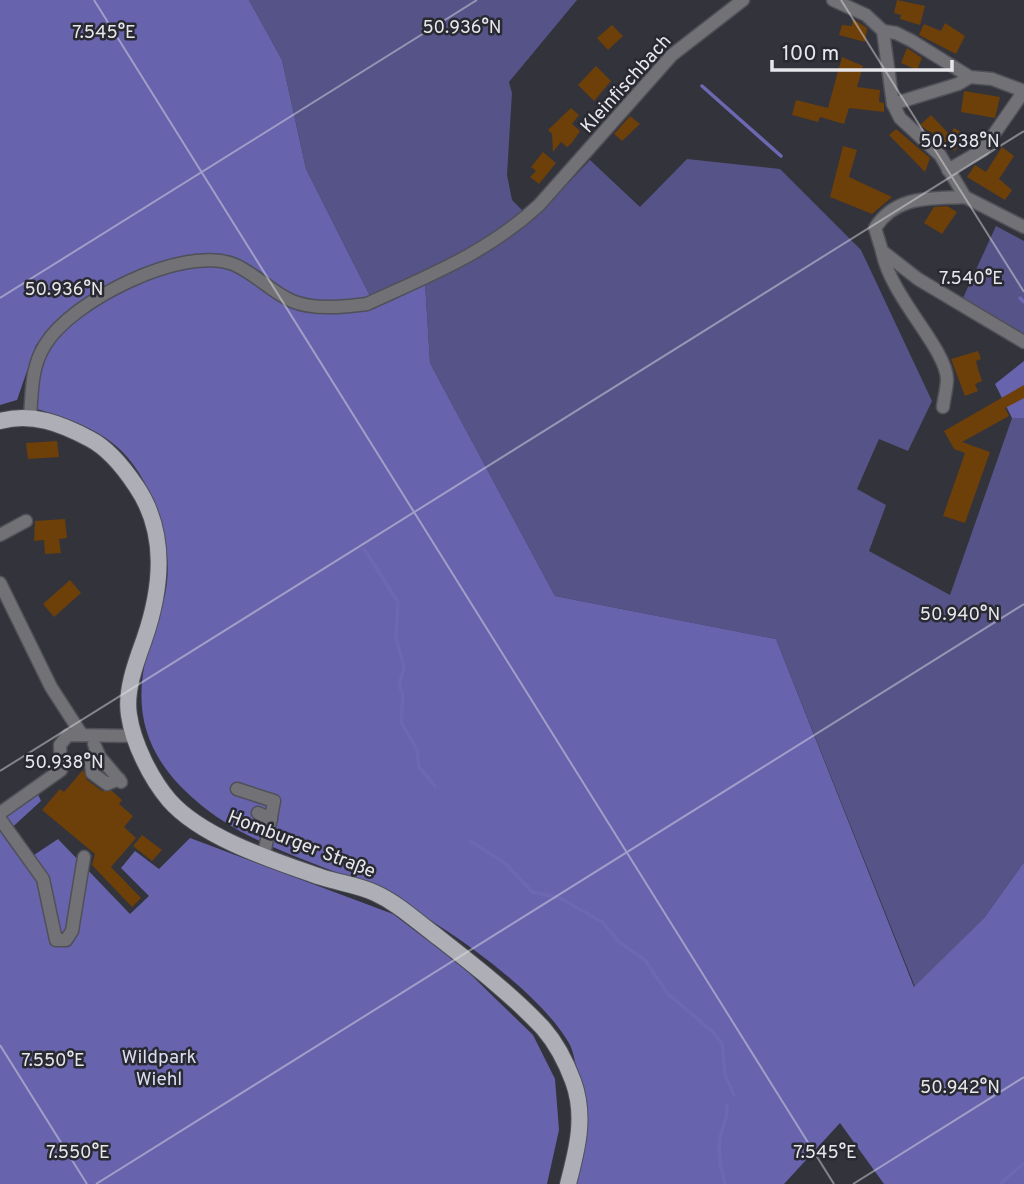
<svg xmlns="http://www.w3.org/2000/svg" width="1024" height="1184" font-family="Overpass,sans-serif">
	<style>
		.green { fill: #555387 }
		.forest { fill: #6763ac }
		.lines { fill: none; stroke-linecap: round; stroke-linejoin: round }
		.stream { stroke: #6c68b1; stroke-width: 3.5 }
		.building { fill: #6d3f09 }
		.minor-casing { stroke: #505058; stroke-width: 15 }
		.major-casing { stroke: #505058; stroke-width: 18 }
		.minor { stroke: #717176; stroke-width: 12 }
		.major { stroke: #adaeb6; stroke-width: 16 }
		.ticks { fill: none; stroke: #e6e6eb; stroke-width: 2; stroke-opacity: 0.45 }
		.labels { text-anchor: middle; stroke-width: 5; stroke-linejoin: round; paint-order: stroke }
		.street-label { font-size: 19px; fill: #e6e6eb; stroke: #292931 }
		.park-label { font-size: 19px; fill: #dcddf2; stroke: #292931 }
		.ticks-label { font-size: 18px; text-anchor: middle; fill: #e6e6eb; stroke: #292931; stroke-width: 5; stroke-linejoin: round; paint-order: stroke }
	</style>
	<rect width="100%" height="100%" fill="#33333c"/>
	<g class="green">
		<polygon points="249,0 577,0 509,82 512,93 507,175 512,200 524,212 471,250 370,296 306,169 282,60"/>
		<path d="M 687,159 L 780,169 L 861,250 L 932,401 L 908,451 L 879,439 L 857,489 L 886,505 L 869,551 L 950,595 L 1012,418 L 1024,418 L 1024,862 L 984,918 L 915,987 L 776,639 L 555,596 L 430,363 L 425,283 C 495,250 537,218 590,160 L 640,207 Z"/>
		<polygon points="996,226 1024,241 1024,339 963,298"/>
	</g>
	<g class="forest">
		<polygon points="0,0 249,0 282,60 306,169 370,296 355,302 295,299 234,259 199,254 159,266 97,292 36,345 17,400 0,405"/>
		<path d="M 201,263 L 232,267 L 293,307 L 336,311 L 425,283 L 430,363 L 555,596 L 776,639 L 914,987 L 984,918 L 1024,862 L 1024,1184 L 884,1184 L 840,1123 L 784,1184 L 576,1184 C 589,1142 591,1116 578,1074 C 575,1064 574,1052 569,1043 C 536,987 435,918 376,890 C 314,860 247,846 194,799 C 147,758 131,712 148,650 C 154,628 165,604 167,582 C 172,538 150,474 115,445 C 92,426 65,418 37,409 L 37,372 L 49,343 L 101,298 L 159,271 Z"/>
		<polygon points="1024,361 1024,418 1012,418 995,384"/>
		<polygon points="37,792 41,801 6,833 25,861 58,839 130,914 149,896 121,868 135,851 159,869 190,838 393,914 464,968 533,1035 555,1079 559,1130 547,1184 0,1184 0,818"/>
	</g>
	<g class="lines">
		<g class="stream">
			<polyline points="702,86 781,156"/>
			<polyline points="1020,298 1024,302"/>
			<polyline points="364,549 398,602 396,638 404,667 399,685 403,695 401,722 417,750 419,767 435,786"/>
			<polyline points="470,841 506,864 532,892 560,898 602,922 620,943 645,960 668,994 713,1032 722,1043 725,1074 734,1095"/>
			<path d="M 725,1184 C 720,1165 716,1146 723,1127 C 726,1118 728,1115 727,1105"/>
			<polyline points="1000,1184 1024,1163"/>
		</g>
	</g>
	<g class="building">
		<polygon points="897,0 925,6 920,25 900,19 901,15 894,13"/>
		<polygon points="853,19 867,28 865,42 839,35 842,25 852,26"/>
		<polygon points="945,23 965,36 956,54 919,35 924,24 941,31"/>
		<polygon points="612,25 623,36 608,50 597,38"/>
		<polygon points="907,48 922,58 917,70 901,63"/>
		<polygon points="842,57 863,66 857,87 880,90 879,102 884,103 884,112 849,108 844,124 820,117 818,122 792,115 796,100 828,108"/>
		<polygon points="596,66 611,81 594,101 578,85"/>
		<polygon points="964,91 1000,97 995,118 961,112"/>
		<polygon points="571,108 579,115 572,124 580,131 571,144 567,147 561,142 553,152 552,134 548,130"/>
		<polygon points="931,115 950,135 954,128 964,134 955,151 920,125"/>
		<polygon points="630,116 640,124 622,141 614,134"/>
		<polygon points="896,129 930,158 925,172 889,135"/>
		<polygon points="843,146 857,150 849,177 892,197 872,214 830,197"/>
		<polygon points="1002,147 1014,156 999,179 1012,190 1005,200 967,177 975,165 986,172"/>
		<polygon points="543,152 556,163 539,184 530,177 536,171 531,167"/>
		<polygon points="947,206 957,212 942,234 924,223 934,207"/>
		<polygon points="978,351 981,359 976,361 978,369 982,381 975,384 978,391 965,396 951,359"/>
		<polygon points="1024,385 1024,398 1005,408 1009,416 962,442 990,452 965,523 943,516 965,453 954,449 944,431"/>
		<polygon points="57,441 59,457 28,459 26,443"/>
		<polygon points="65,519 67,538 59,539 61,553 45,554 44,540 34,541 35,521"/>
		<polygon points="70,580 81,593 54,617 43,604"/>
		<polygon points="83,770 87,780 102,791 112,791 122,800 119,804 133,816 124,827 136,838 111,867 141,898 132,907 92,865 95,854 42,810 60,789 64,792"/>
		<polygon points="142,835 162,850 152,861 133,846"/>
	</g>
	<g class="lines">
		<defs>
			<g id="minor">
				<path d="M 833,0 L 866,15 L 883,31 L 893,104 L 900,118 L 940,155 L 965,197 C 929,199 896,195 875,228 L 882,251 L 918,279 L 1024,342"/>
				<polyline points="883,31 896,33 912,41 970,77 992,79 1024,91"/>
				<polyline points="893,104 958,84 970,77"/>
				<polyline points="948,170 983,150 1024,91"/>
				<polyline points="965,197 1024,227"/>
				<path d="M 882,251 C 890,296 946,348 947,379 C 947,388 944,398 943,407"/>
				<path d="M 30,417 C 32,392 31,367 45,345 C 71,301 183,245 233,264 C 255,273 271,292 292,301 C 312,310 346,307 367,304 C 430,275 487,253 539,205 L 672,55 L 743,0"/>
				<polyline points="0,535 26,521"/>
				<polyline points="0,583 51,687 82,735"/>
				<polyline points="94,744 100,757 121,782"/>
				<polyline points="96,749 91,762 92,773 107,784 119,779"/>
				<polyline points="237,789 274,801 264,855"/>
				<polyline points="0,813 61,770 60,745 68,735 135,736"/>
				<polyline points="258,813 271,819"/>
				<polyline points="0,819 43,879 56,940 66,940 72,931 84,857"/>
			</g>
			<path id="major" d="M 0,421 C 32,412 62,424 90,439 C 109,449 124,468 136,486 C 168,533 162,588 144,640 C 136,662 125,691 129,715 C 133,743 151,779 169,800 C 202,838 275,861 321,877 C 339,883 358,885 375,893 C 397,903 414,919 434,934 C 471,963 510,993 543,1028 C 556,1043 566,1062 573,1081 C 586,1116 577,1150 568,1184"/>
		</defs>
		<use href="#minor" class="minor-casing"/>
		<use href="#major" class="major-casing"/>
		<use href="#minor" class="minor"/>
		<use href="#major" class="major"/>
	</g>
	<path class="ticks" d="M 94,0 L 834,1184M 841,0 L 1024,292M 0,298 L 477,0M 0,771 L 1024,131M 0,1045 L 87,1184M 96,1184 L 1024,604M 853,1184 L 1024,1077"/>
	<g class="labels">
		<g class="street-label">
			<text transform="translate(625 83) rotate(-48)" y="7">Kleinfischbach</text>
			<text transform="translate(302 843) rotate(21)" y="7">Homburger Straße</text>
		</g>
		<g class="park-label">
			<text x="159" y="1063">Wildpark<tspan x="159" dy="22">Wiehl</tspan></text>
		</g>
	</g>
	<g class="ticks-label">
		<text x="462" y="33">50.936°N</text>
		<text x="104" y="38">7.545°E</text>
		<text x="960" y="147">50.938°N</text>
		<text x="971" y="284">7.540°E</text>
		<text x="64" y="295">50.936°N</text>
		<text x="960" y="620">50.940°N</text>
		<text x="64" y="768">50.938°N</text>
		<text x="53" y="1066">7.550°E</text>
		<text x="960" y="1093">50.942°N</text>
		<text x="78" y="1158">7.550°E</text>
		<text x="825" y="1158">7.545°E</text>
	</g>
	<path d="M772 60v10h180v-10" fill="none" stroke="#e6e6eb" stroke-width="3.5"/>
	<text x="782" y="60" font-size="21" fill="#e6e6eb" stroke="#292931" stroke-width="5" paint-order="stroke">100 m</text>
</svg>
